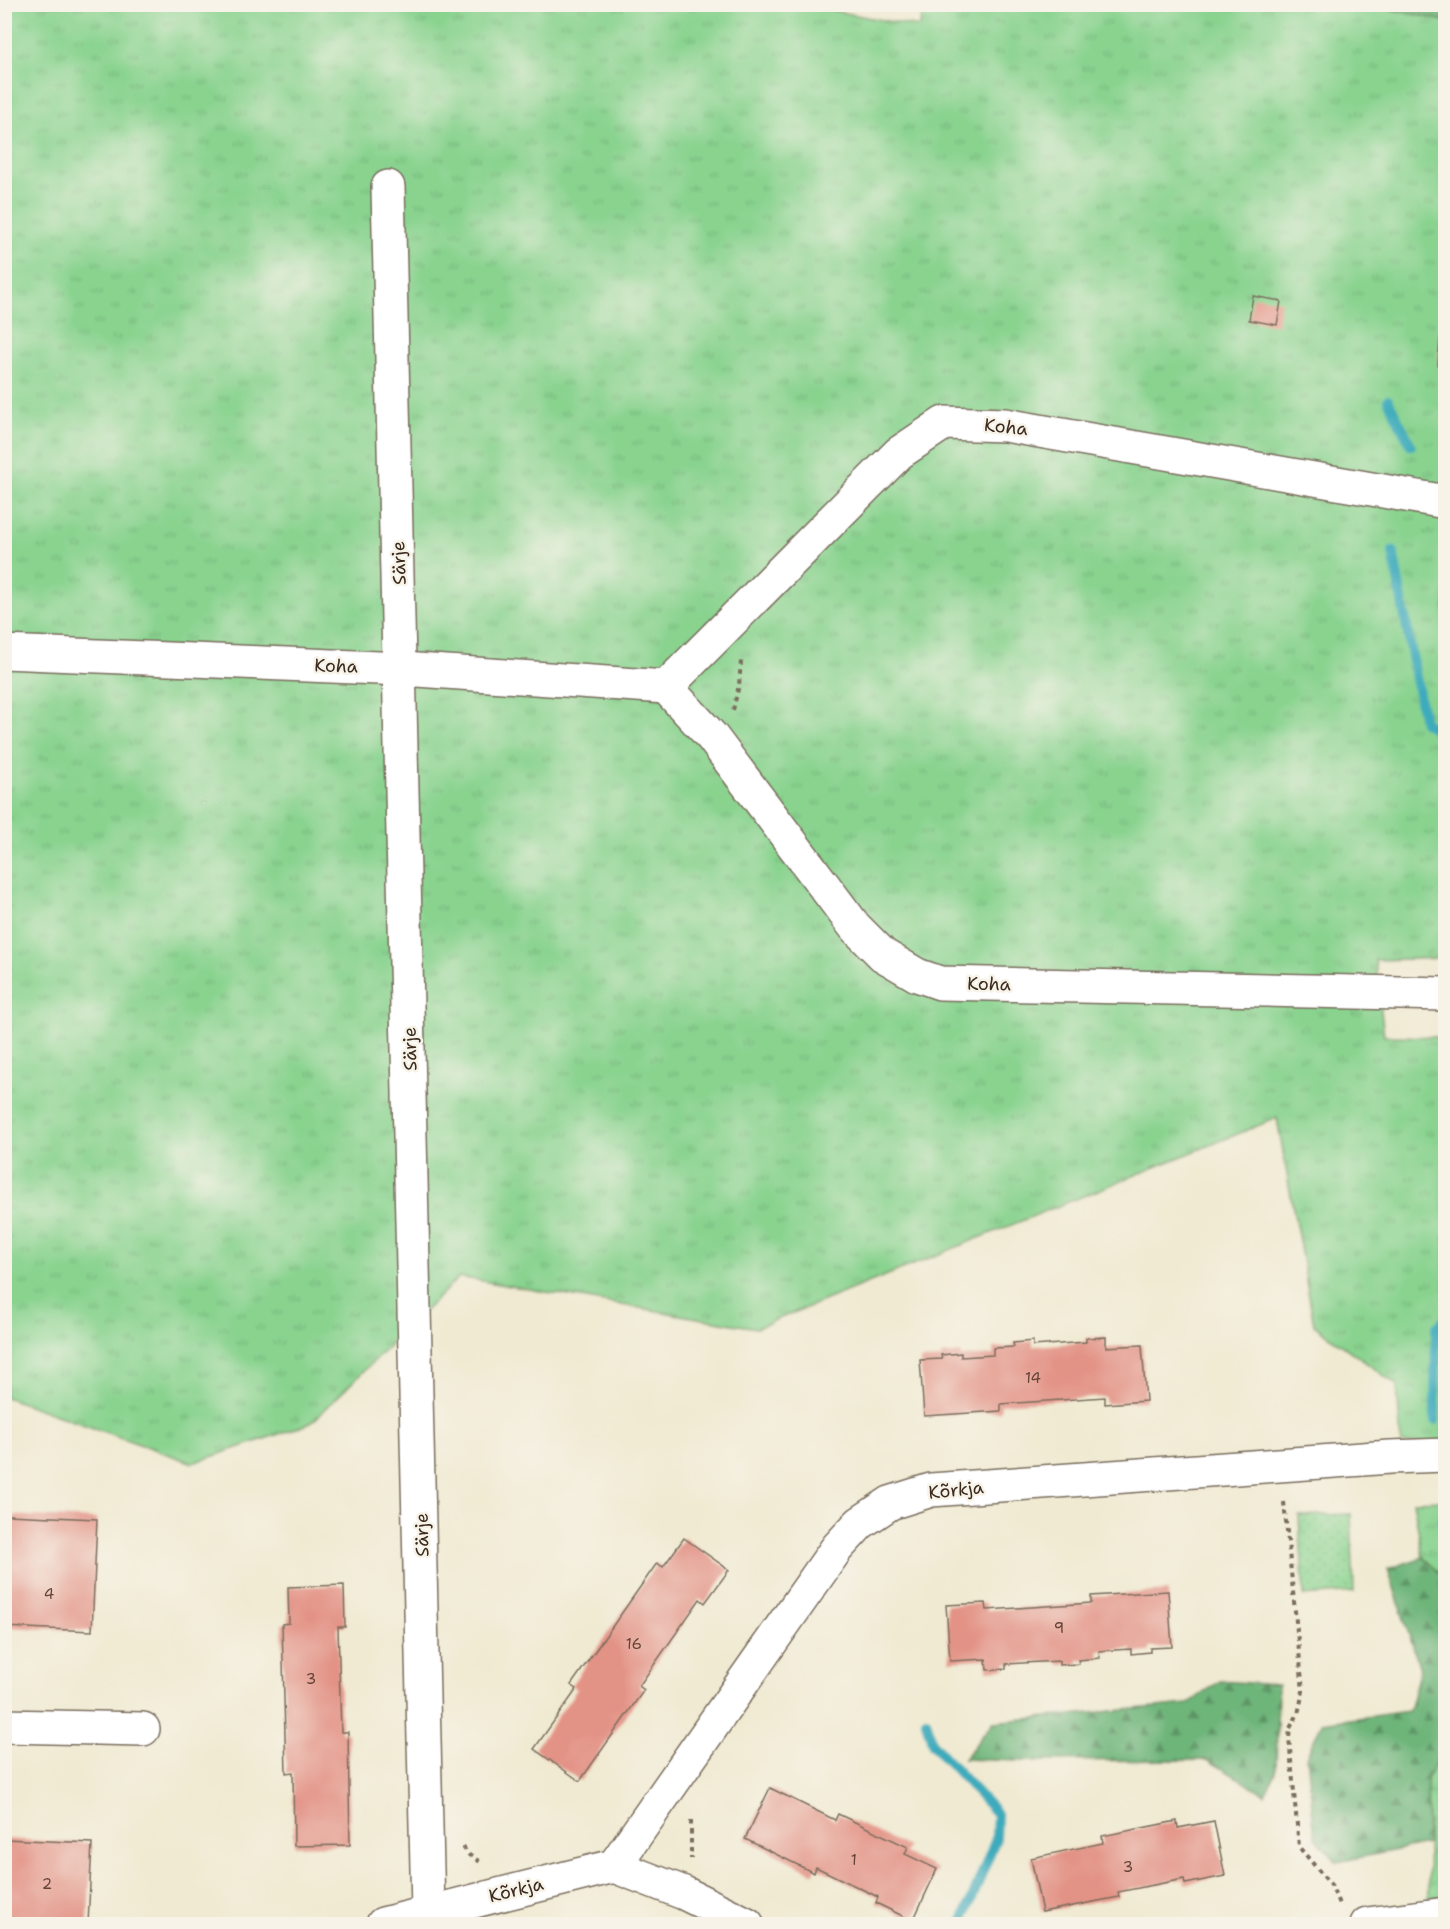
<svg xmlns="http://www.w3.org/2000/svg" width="1450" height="1929" font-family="'Shantell Sans',sans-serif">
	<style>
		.grass { fill: url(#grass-tufts); stroke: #627e56; stroke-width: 1.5 }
		.forest { fill: url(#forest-firs); stroke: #54704c; stroke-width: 1.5 }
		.park { fill: url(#park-dots); stroke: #627e56; stroke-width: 1.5 }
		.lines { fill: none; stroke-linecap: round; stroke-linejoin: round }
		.stream { stroke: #3dabbc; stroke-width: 10 }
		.building { fill: #e39386 }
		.minor-casing { stroke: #7a6d5d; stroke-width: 36 }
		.path { stroke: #7a6d5d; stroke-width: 4; stroke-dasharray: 4.5 4.5; stroke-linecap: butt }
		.minor { stroke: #fff; stroke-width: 33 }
		.labels { text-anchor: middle; stroke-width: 5; stroke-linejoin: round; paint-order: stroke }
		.number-label { font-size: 15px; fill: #654438 }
		.street-label { font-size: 18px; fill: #3b2a1e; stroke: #f7f3e8 }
	</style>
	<defs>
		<pattern id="grass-tufts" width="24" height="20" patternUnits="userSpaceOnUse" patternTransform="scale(1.5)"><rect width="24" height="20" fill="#89d38f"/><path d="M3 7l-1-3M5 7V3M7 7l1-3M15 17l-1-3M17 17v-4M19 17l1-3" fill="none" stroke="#77b57b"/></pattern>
		<pattern id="forest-firs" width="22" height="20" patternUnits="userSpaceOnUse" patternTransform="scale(1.5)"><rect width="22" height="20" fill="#6eb57a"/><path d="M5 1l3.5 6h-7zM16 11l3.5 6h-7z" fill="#5c9363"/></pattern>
		<pattern id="park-dots" width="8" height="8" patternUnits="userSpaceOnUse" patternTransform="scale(1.5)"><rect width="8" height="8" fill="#89d38f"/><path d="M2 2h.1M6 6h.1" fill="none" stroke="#77b57b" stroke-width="1.8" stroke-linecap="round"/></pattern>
	</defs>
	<rect width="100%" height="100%" fill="#f7f3e8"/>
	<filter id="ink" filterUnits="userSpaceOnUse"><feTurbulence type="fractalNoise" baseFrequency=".0167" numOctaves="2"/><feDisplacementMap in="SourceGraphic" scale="12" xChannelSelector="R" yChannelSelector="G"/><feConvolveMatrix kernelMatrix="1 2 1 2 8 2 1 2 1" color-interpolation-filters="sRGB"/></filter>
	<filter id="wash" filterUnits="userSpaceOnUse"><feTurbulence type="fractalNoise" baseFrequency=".008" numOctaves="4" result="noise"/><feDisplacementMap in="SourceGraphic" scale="24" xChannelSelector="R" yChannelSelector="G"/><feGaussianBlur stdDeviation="1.35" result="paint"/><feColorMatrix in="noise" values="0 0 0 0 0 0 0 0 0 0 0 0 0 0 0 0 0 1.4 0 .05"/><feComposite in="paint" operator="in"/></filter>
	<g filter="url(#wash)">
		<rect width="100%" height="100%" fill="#f0ead2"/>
		<g class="grass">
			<polygon points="798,4 919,27 925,5 1371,4 1445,21 1445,958 1375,960 1384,1036 1445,1037 1445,1442 1401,1444 1397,1385 1314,1325 1277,1118 756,1328 459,1277 311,1423 193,1463 5,1397 5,5"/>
			<polygon points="1445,1500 1445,1579 1423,1557 1413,1501"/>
			<polygon points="1445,1746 1445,1896 1429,1898 1427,1778"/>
		</g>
		<g class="forest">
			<polygon points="1371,5 1445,5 1445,21"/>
			<polygon points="1423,1557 1446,1579 1445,1746 1427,1778 1428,1844 1337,1862 1315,1837 1307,1755 1322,1723 1409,1711 1420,1669 1388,1569"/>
			<polygon points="1220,1681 1278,1685 1276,1772 1265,1794 1208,1760 1018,1761 964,1759 993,1722 1188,1704"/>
		</g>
		<polygon class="park" points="1351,1514 1354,1592 1304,1596 1299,1516"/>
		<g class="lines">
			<g class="stream">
				<polyline points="1388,400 1411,445"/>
				<polyline points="1393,551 1424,722 1446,736"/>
				<polyline points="1435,1420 1436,1328 1446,1319"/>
				<polyline points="1442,1520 1446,1550"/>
				<polyline points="926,1721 933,1745 997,1814 996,1838 962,1924"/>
				<polyline points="1446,1777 1443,1782 1446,1821"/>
			</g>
		</g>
		<g id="blocks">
			<g class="building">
				<polygon points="1253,296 1281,301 1277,325 1249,320"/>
				<polygon points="1440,338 1446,338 1446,365 1438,365"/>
				<polygon points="1106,1337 1106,1347 1142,1345 1146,1401 1105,1404 1105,1397 1001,1404 1001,1411 924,1416 920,1360 942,1359 941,1355 961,1353 961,1357 993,1355 993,1348 1014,1347 1013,1343 1033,1341 1033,1346 1086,1342 1086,1338"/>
				<polygon points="7,1515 97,1519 92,1631 4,1627"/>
				<polygon points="684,1538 729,1570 705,1603 700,1599 639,1686 644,1690 580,1781 534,1749 577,1689 571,1685 657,1563 663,1567"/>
				<polygon points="344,1585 345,1627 338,1627 341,1732 348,1732 350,1845 294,1846 293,1772 286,1773 282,1624 289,1623 288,1587"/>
				<polygon points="1168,1591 1172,1647 1150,1648 1150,1652 1131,1654 1131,1649 1099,1651 1100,1658 1078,1660 1079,1664 1059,1665 1059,1661 1006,1664 1006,1669 987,1670 986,1659 950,1661 946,1605 986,1603 987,1610 1091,1603 1091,1596"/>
				<polygon points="770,1788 835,1820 838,1814 908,1847 905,1854 937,1869 913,1921 876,1903 878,1897 816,1867 814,1873 745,1839"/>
				<polygon points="1177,1821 1178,1828 1214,1821 1225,1876 1185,1884 1184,1879 1118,1892 1119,1897 1042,1912 1031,1858 1103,1843 1102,1836"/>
				<polygon points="4,1839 92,1843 88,1924 4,1924"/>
			</g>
		</g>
	</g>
	<g filter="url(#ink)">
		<use href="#blocks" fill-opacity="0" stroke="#7a6d5d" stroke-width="1.5"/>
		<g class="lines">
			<defs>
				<g id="minor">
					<path d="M 388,187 C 404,762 418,1337 428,1912"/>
					<polyline points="4,652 402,669 666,687 899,453 944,423 1005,425 1446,502"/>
					<polyline points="666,687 712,737 855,927 883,955 917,975 940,983 1446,994"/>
					<polyline points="4,1726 143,1729"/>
					<polyline points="614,1866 684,1893 747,1924"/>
					<polyline points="383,1924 614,1866 837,1548 860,1523 890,1503 931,1490 1390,1457 1446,1455"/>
					<polyline points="1367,1924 1446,1914"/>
				</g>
			</defs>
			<use href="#minor" class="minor-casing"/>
			<g class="path">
				<polyline points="733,710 739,685 741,661"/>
				<polyline points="1284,1502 1303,1691 1298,1714 1290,1728 1289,1738 1299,1847 1331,1885 1339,1904"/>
				<polyline points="691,1821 691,1859"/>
				<polyline points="463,1847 469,1855 482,1863"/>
			</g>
			<use href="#minor" class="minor"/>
		</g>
	</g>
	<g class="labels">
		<g class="number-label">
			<text x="1033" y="1383">14</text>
			<text x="49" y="1599">4</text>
			<text x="1059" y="1633">9</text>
			<text x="634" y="1649">16</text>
			<text x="311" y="1684">3</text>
			<text x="854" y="1865">1</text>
			<text x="1128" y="1872">3</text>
			<text x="47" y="1889">2</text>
		</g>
		<g class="street-label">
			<text transform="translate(1006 427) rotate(6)" y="6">Koha</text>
			<text transform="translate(399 563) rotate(-92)" y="6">Särje</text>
			<text transform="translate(336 666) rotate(2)" y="6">Koha</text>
			<text transform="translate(989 984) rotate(1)" y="6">Koha</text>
			<text transform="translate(410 1049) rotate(-91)" y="6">Särje</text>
			<text transform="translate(956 1490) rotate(-6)" y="6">Kõrkja</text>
			<text transform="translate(422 1535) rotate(-91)" y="6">Särje</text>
			<text transform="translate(516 1890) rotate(-14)" y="6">Kõrkja</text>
		</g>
	</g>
	<rect width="1450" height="1929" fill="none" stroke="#f7f3e8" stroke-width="24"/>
</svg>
